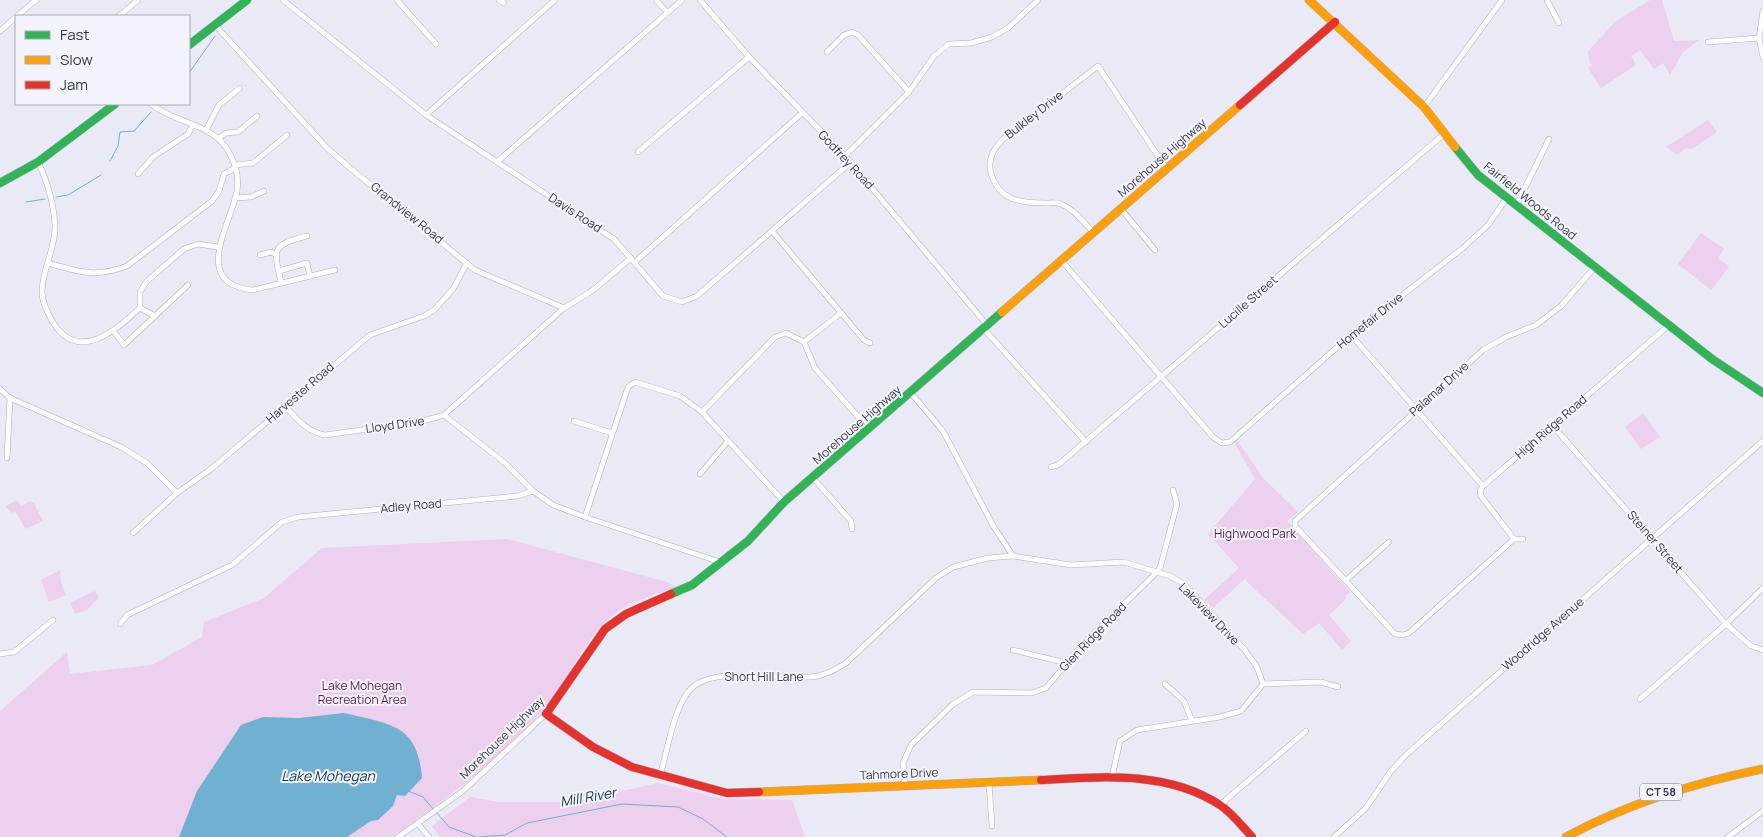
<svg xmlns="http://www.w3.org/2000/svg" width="1763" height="837" font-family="Manrope,sans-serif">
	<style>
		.green { fill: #edcfee }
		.water { fill: #70b0d1 }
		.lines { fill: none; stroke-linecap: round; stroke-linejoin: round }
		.stream { stroke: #70b0d1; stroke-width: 1 }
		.street-casing { stroke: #aeafba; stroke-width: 6 }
		.fast-casing { stroke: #aeafba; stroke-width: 9 }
		.slow-casing { stroke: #aeafba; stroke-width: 9 }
		.jam-casing { stroke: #aeafba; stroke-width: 9 }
		.street { stroke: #fcfcfe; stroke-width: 5 }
		.fast { stroke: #30b455; stroke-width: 8 }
		.slow { stroke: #ff9f0a; stroke-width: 8 }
		.jam { stroke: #e5322d; stroke-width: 8 }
		.labels { text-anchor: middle; stroke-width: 4; stroke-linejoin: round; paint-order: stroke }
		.shield { fill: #f3f4fb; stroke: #6f707d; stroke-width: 1 }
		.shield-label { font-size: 11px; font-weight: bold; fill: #373847 }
		.street-label { font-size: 12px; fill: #373847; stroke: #f3f4fb }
		.park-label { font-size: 12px; fill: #61165c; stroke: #f3f4fb }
		.water-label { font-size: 14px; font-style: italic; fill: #11384b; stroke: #f3f4fb }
	</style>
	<rect width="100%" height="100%" fill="#e9eaf5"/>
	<g class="green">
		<polygon points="1650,0 1662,0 1674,41 1699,40 1683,52 1670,75 1663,63 1654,69 1640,50 1631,56 1636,65 1601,88 1588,68 1593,64 1590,64 1588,51 1616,21"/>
		<polygon points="1708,120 1717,132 1692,149 1686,148 1677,155 1666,147"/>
		<polygon points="1701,233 1724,249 1718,258 1729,267 1711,290 1678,264"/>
		<polygon points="1643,413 1660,437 1641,449 1625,427"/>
		<polygon points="1237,440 1263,478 1298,512 1287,521 1350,592 1345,596 1347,598 1329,615 1351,641 1342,650 1319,623 1303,634 1245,580 1248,576 1213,608 1204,600 1239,568 1208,534 1255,479 1234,442"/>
		<polygon points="17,500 21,506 30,501 34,503 43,521 26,529 15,511 11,513 6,506"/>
		<path d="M 507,539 L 667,582 L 676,587 C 659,594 638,599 623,608 C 586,631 570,678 543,710 C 500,760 446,799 392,837 L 0,837 L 0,711 L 67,652 L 70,674 L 152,665 L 202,637 L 204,622 L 264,598 L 322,548 Z"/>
		<polygon points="60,570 61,582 66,595 49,602 41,580"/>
		<polygon points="95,591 99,597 87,610 75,614 70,603"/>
		<polygon points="657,783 724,799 792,800 805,837 440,837 432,826 470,797 499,802 561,802 582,794 627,790"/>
	</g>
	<path class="water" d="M 344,713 C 390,724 418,724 422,778 L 405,796 L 397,795 L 393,806 L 378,820 L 371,821 L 347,837 L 179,837 L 197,791 L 241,725 L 263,717 L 299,718 Z"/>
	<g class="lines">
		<g class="stream">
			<polyline points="189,73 215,36"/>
			<polyline points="110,161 118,146 120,132 134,131 151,112"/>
			<polyline points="56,197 68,195 101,175"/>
			<polyline points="26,202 45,199"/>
			<polyline points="408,791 423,797 434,810"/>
			<polyline points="437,813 449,827 476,837"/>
			<polyline points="479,837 505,835 527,823 622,804 678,807 703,819 727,837"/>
		</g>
		<defs>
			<g id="street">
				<polyline points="283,0 426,115 614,239 663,296 682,302 697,296 851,162"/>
				<polyline points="397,0 436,44"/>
				<polyline points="499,0 504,3"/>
				<polyline points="656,0 667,12"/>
				<polyline points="700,0 749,57 845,156 987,325"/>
				<polyline points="1547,0 1559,23"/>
				<polyline points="1763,11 1759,38 1763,57"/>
				<polyline points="17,16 36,0"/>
				<polyline points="119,16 138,0"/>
				<polyline points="215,25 327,148 350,168 475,270 564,308"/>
				<polyline points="0,31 16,17"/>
				<polyline points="1708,42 1759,38"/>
				<polyline points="827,52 844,35 852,32 858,35 909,92"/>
				<path d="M 151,104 C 175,124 215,123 230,154 C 236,165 239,178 237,191 C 231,224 190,284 253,290 L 335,270"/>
				<polyline points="1424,107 1502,0"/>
				<polyline points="426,115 555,0"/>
				<polyline points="206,130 219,105 240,88"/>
				<polyline points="219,138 226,133 238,132 257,116"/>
				<polyline points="638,152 749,57"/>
				<polyline points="845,156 909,92 934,56 949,44 971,43 992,37 1008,28 1038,0"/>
				<polyline points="498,161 682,0"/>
				<path d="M 38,162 C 47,180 54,205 55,225 C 56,248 42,269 42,292 C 42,303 48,314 54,324 C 80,363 117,329 140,308 L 140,292 L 147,281 L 184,249 L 198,244 L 218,247"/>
				<polyline points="235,165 253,163 287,135"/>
				<polyline points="138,174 153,157 188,134 193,125"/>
				<polyline points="235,198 251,197 264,191"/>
				<polyline points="1516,206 1549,139"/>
				<polyline points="1121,209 1155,250"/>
				<polyline points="772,231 864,340 870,343"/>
				<path d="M 1093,232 C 1083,222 1074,209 1061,204 C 1057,202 1050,203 1046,203 C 1021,203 999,201 991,173 C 987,160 994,148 1003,139 L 1098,66 L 1166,168"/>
				<polyline points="260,255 271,252 275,254"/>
				<polyline points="1061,260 1213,437 1222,443 1230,442 1351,335 1463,248 1488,225 1506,199"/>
				<polyline points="635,262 802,113"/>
				<path d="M 48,263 C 79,272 96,278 127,266 L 212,201 L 219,191 L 224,174 L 235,168"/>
				<polyline points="279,271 307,263 310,276"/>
				<path d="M 281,283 C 274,249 270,245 307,236"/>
				<polyline points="140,308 155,316"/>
				<polyline points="983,328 1086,442"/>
				<polyline points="114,332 124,345 188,285"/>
				<polyline points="1351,335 1483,486"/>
				<polyline points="804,342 841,313"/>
				<polyline points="0,389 10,398 121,447 147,463 177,493"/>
				<polyline points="911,393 943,431 994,527 1013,556 1071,565 1124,562 1170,576 1184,584 1244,649 1257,667 1263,684"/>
				<path d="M 285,406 C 298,420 306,431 325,435 L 419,422 L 444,415 L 564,308 L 592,291 L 631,258"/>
				<polyline points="702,412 775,337 786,333 804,342 815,368 869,429"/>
				<polyline points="444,415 505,463 533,491"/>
				<polyline points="574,421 612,433"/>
				<polyline points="1553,426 1726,624 1751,646 1763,650"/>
				<polyline points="7,458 10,398"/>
				<polyline points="1051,467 1058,465 1444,134"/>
				<polyline points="700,474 728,441"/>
				<polyline points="813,478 851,521 852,529"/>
				<polyline points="585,517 628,387 635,382 680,396 702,412 784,502"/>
				<polyline points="133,533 177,493 211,469 370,335 424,316 434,310 453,289 467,263"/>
				<polyline points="1514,539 1481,496 1480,491 1483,486 1669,325"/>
				<polyline points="1523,539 1514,539 1409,633 1403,635 1395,634 1295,526 1295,521 1483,350 1506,337 1536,325 1561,306 1595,267"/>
				<polyline points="1346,580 1389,542"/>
				<polyline points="120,624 127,615 232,565 282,522 298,517 517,496 533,491 553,505 585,517 720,562"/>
				<polyline points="1013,650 1066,663"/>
				<polyline points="0,654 14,652 53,620"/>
				<polyline points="1165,684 1184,701 1192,721"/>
				<polyline points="1263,684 1321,682 1338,687"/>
				<polyline points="1640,699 1726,624 1763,588"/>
				<path d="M 660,776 C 667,752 673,712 688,692 C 710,662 784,683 818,676 C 829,673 837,669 846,663 L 936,578 L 953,567 L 988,558 L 1013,556"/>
				<polyline points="1112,777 1120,741 1137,730 1220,717 1241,711 1263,684"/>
				<polyline points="989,783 992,826"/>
				<polyline points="905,785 903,763 911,745 952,705 973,692 1032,693 1046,688 1083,644 1157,572 1160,568 1177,504 1173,490"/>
				<polyline points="1220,805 1306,731"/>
				<polyline points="418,824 429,837"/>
				<polyline points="398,837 463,791 546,714"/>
				<polyline points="1334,837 1366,808 1391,771 1408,753 1763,441"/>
				<polyline points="1728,837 1763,811"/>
			</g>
			<g id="fast">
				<polyline points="189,45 247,0"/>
				<polyline points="1455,147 1478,175 1712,359 1763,393"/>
				<polyline points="0,183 38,162 115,104"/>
				<polyline points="671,594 692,585 748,541 784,502 1002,312"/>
			</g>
			<g id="slow">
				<polyline points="1309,0 1424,107 1455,147"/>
				<polyline points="1002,312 1240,105"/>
				<polyline points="759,792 1041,780"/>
				<path d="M 1566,837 C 1629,803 1693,783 1763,769"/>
			</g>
			<g id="jam">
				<polyline points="1240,105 1335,22"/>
				<polyline points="671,594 626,614 605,629 546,714 593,747 632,767 727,793 759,792"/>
				<path d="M 1041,780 C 1101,777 1167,770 1220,805 C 1232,813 1242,826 1252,837"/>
			</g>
		</defs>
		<use href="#street" class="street-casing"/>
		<use href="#fast" class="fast-casing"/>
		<use href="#slow" class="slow-casing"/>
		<use href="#jam" class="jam-casing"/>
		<use href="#street" class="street"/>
		<use href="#fast" class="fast"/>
		<use href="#slow" class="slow"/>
		<use href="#jam" class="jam"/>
	</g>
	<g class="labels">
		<rect class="shield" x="1640" y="783.5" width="42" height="17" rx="4"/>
		<g class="shield-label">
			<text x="1661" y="796">CT 58</text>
		</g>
		<g class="street-label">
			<text transform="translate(1034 115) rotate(-38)" y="4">Bulkley Drive</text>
			<text transform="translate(1162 158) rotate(-41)" y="4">Morehouse Highway</text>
			<text transform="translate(846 160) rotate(47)" y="4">Godfrey Road</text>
			<text transform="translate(1530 201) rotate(39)" y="4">Fairfield Woods Road</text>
			<text transform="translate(407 213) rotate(39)" y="4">Grandview Road</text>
			<text transform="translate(575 213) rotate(33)" y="4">Davis Road</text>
			<text transform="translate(1248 302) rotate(-41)" y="4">Lucille Street</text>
			<text transform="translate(1370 321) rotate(-39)" y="4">Homefair Drive</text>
			<text transform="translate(1439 389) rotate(-42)" y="4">Palamar Drive</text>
			<text transform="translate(300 393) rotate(-41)" y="4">Harvester Road</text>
			<text transform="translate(395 425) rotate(-8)" y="4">Lloyd Drive</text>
			<text transform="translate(857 425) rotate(-41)" y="4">Morehouse Highway</text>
			<text transform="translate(1551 427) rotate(-41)" y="4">High Ridge Road</text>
			<text transform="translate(411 506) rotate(-5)" y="4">Adley Road</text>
			<text transform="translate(1655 542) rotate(49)" y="4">Steiner Street</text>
			<text transform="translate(1209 614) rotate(46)" y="4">Lakeview Drive</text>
			<text transform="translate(1543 634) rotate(-41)" y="4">Woodridge Avenue</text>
			<text transform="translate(1093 637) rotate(-46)" y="4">Glen Ridge Road</text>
			<text x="764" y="681">Short Hill Lane</text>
			<text transform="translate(502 738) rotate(-44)" y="4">Morehouse Highway</text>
			<text transform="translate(899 774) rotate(-2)" y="4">Tahmore Drive</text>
		</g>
		<g class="park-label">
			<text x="1255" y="538">Highwood Park</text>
			<text x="362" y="690">Lake Mohegan<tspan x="362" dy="14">Recreation Area</tspan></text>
		</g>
		<g class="water-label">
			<text x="328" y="781">Lake Mohegan</text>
			<text transform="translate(588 797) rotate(-10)" y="5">Mill River</text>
		</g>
	</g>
	<rect x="15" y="15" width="175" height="90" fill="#f3f4fb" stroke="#a8a9b3"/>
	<rect x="25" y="31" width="25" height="8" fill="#30b455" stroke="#a8a9b3"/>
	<text x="60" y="40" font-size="15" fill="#373847">Fast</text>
	<rect x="25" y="56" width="25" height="8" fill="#ff9f0a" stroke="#a8a9b3"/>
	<text x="60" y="65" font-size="15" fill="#373847">Slow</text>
	<rect x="25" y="81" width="25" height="8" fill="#e5322d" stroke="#a8a9b3"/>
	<text x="60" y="90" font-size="15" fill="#373847">Jam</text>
</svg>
